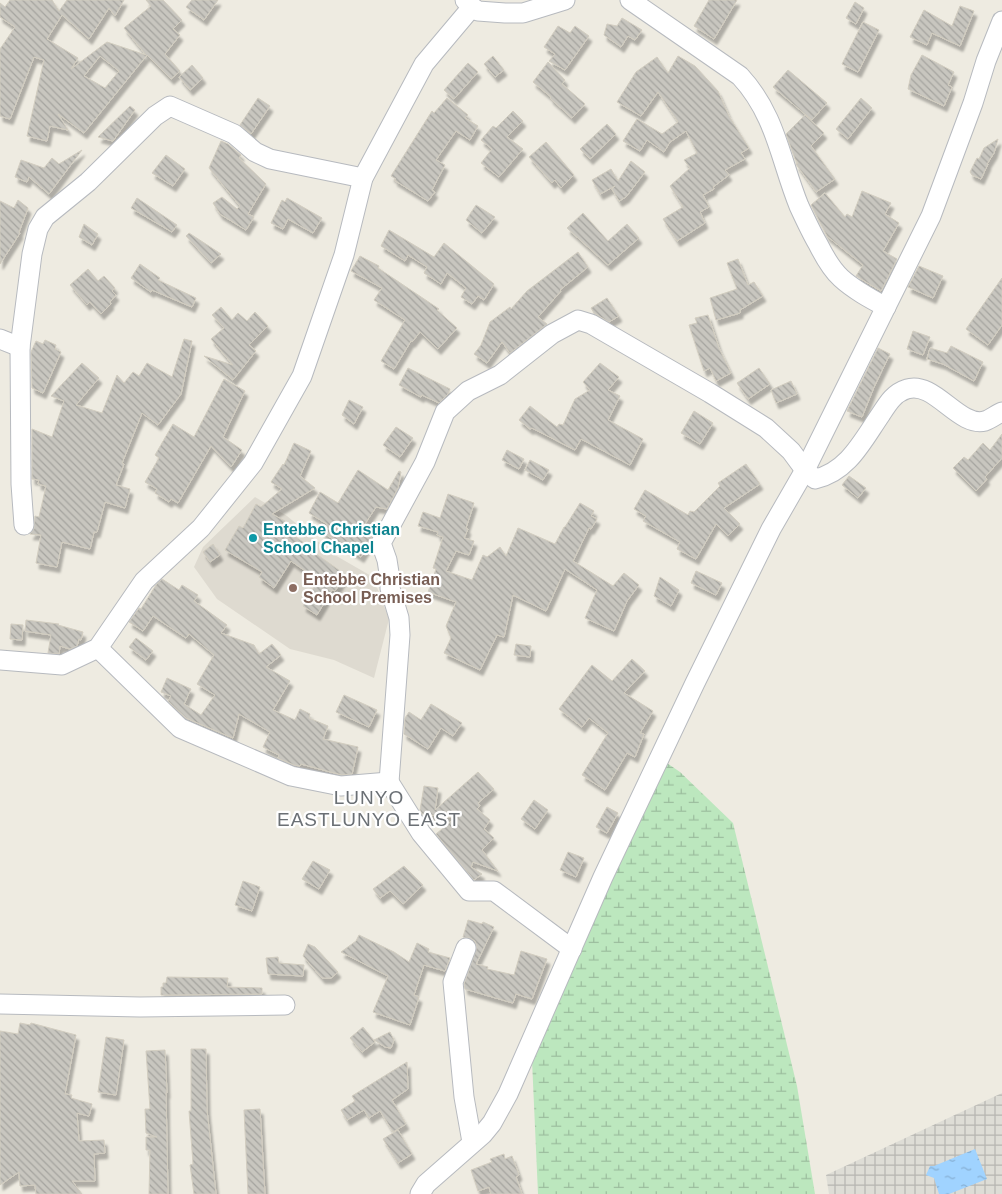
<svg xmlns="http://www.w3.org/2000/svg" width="1002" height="1194" font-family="Arial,sans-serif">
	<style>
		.industrial { fill: url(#industrial-grid) }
		.education { fill: #dedad0 }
		.wetland { fill: url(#wetland-marsh) }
		.water { fill: url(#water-ripples) }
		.building { fill: url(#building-back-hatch); stroke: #d2cdc0; fill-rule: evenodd; filter: url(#shadow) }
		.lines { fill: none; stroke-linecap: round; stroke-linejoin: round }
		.minor-casing { stroke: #b7babf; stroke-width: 21 }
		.minor { stroke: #fff; stroke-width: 19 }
		.culture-dot { fill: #0f9aa8; stroke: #fff; stroke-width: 2 }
		.education-dot { fill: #8d6e63; stroke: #fff; stroke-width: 2 }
		.labels { text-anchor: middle; stroke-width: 4.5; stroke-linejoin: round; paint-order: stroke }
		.culture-label { font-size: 16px; font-weight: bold; fill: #0d838f; stroke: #fff; text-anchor: start }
		.education-label { font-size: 16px; font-weight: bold; fill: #785e54; stroke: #fff; text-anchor: start }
		.quarter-label { font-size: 19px; letter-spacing: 1px; fill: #6b7075; stroke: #fff }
	</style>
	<defs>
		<pattern id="industrial-grid" width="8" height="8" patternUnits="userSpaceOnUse" patternTransform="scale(1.25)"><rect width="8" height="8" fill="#deddd6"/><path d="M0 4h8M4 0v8" fill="none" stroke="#b7b6b1"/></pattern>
		<pattern id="wetland-marsh" width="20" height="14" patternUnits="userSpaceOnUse" patternTransform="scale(1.25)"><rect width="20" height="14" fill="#bce7be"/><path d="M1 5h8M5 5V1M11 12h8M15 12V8" fill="none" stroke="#9cbe9e"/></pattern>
		<pattern id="water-ripples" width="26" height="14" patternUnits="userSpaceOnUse" patternTransform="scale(1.25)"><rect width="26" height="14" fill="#a0d3ff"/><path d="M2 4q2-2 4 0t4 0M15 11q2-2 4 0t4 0" fill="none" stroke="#85aed2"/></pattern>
		<pattern id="building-back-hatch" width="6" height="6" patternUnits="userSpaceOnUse" patternTransform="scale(1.25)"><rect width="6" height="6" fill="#c8c6bf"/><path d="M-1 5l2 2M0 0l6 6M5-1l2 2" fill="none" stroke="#a5a49f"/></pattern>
		<filter id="shadow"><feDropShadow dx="3" dy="5.5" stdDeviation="1" flood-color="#0004"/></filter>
	</defs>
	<rect width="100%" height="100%" fill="#eeebe1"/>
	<polygon class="industrial" points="1002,1093 1002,1194 829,1194 826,1175"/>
	<polygon class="education" points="255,497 287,516 333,554 373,577 389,619 374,678 334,660 290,649 217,599 194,567 203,547"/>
	<polygon class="wetland" points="664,761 680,772 733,823 797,1086 815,1194 538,1194 531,1038"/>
	<polygon class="water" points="975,1149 987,1179 949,1194 939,1194 934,1178 926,1175 930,1166 934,1166"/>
	<g class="building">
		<path d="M 10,0 L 52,0 L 59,11 L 67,0 L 124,0 L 115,16 L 109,8 L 89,39 L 62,15 L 47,39 L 78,58 L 71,69 L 107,42 L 146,55 L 124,28 L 151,6 L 146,0 L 163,0 L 182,20 L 173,29 L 180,35 L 165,54 L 180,71 L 171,79 L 147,55 L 84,133 L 58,114 L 68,130 L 50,126 L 47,141 L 27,136 L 44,60 L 34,57 L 10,119 L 0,116 L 0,49 L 15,27 L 0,17 L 0,3 L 5,7 ZM 100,56 L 119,71 L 105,88 L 84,76 Z"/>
		<polygon points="192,0 218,0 204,20 186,7"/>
		<polygon points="709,0 737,0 714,39 694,26"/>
		<polygon points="855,2 864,8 856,24 846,18"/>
		<polygon points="960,6 974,11 960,46 932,33 927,45 910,37 924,10 952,26"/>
		<polygon points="622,18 642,30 635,40 628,36 621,47 604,35 607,24 617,26"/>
		<polygon points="863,22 879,30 858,72 842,64"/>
		<polygon points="558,26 570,33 575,26 589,36 565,70 549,61 555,54 544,47"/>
		<polygon points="922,55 954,72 948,85 952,87 944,106 908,89 911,75"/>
		<polygon points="493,56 504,70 495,77 484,64"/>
		<polygon points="678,56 695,66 718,91 729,116 749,148 741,153 745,159 725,170 729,175 713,187 714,189 703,195 709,207 700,212 705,223 677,241 663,219 683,207 670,186 690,168 684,160 697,153 686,131 670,142 664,152 647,140 640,151 623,141 637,119 662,134 678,122 658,92 641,116 617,102 636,72 657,57 668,73"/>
		<polygon points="548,62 565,80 562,84 585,104 572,118 550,98 551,97 533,82"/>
		<polygon points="468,63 478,72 454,99 444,90"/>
		<polygon points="192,65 203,78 190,90 179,77"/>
		<polygon points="788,70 827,103 812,120 773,87"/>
		<polygon points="258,98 270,106 251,134 240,125"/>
		<polygon points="447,98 468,115 465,118 478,126 470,140 456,131 436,160 445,165 432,190 435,192 428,201 394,180 396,179 391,176 432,111 434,113"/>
		<polygon points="861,98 872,108 848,139 836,129"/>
		<polygon points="130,106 135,110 113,141 98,137"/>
		<polygon points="513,111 523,121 507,137 523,149 499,177 481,163 492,149 481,140 493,126 496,128"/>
		<polygon points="805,115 824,133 811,146 835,179 816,192 796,164 798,163 795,159 786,134"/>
		<polygon points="607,124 616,134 590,159 580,149"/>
		<polygon points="998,139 994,153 987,164 988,164 981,179 972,175 970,172 977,158 979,159 984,148"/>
		<polygon points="221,141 228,144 241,155 239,158 266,184 248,214 254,217 246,230 220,214 213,203 222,197 237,209 240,206 209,168"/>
		<polygon points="546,142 574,175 561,188 555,180 552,183 529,157"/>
		<polygon points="82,150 49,194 29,177 27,182 15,177 21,160 44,168 52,158 59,164"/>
		<polygon points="166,155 185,169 173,186 152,173"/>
		<polygon points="631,161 645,172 626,197 619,201 612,189 615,186 600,194 592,180 611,169 618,181"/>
		<polygon points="862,191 891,203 885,214 899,223 883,251 897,259 881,291 856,276 863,265 827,236 811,205 825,193 845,217 847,214 852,217"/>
		<polygon points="137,198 177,225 172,232 131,208"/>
		<polygon points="287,198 322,218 313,233 288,219 283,229 271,223 282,200 285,202"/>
		<polygon points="18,200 28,208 19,232 20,233 0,264 0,201 14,208"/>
		<polygon points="476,205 495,217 482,233 466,220"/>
		<polygon points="583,213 608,241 627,224 639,238 608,265 567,228"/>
		<polygon points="84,224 98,234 92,245 79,237"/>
		<polygon points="389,230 434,257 444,243 494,284 484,300 478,296 472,304 461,297 466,288 447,273 441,284 424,273 427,267 408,255 405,261 381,246"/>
		<polygon points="189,233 221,254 211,263 186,236"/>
		<polygon points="578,252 588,267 560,290 561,291 538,317 547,324 510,353 502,342 487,363 474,354 481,345 490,322 510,307 511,309 527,291"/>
		<polygon points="360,256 379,266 378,268 439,309 437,310 457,328 438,349 420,332 412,342 411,341 394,369 381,361 405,320 374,300 382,288 351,271"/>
		<polygon points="738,259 748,285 754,282 763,296 740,310 740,313 716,320 710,298 737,289 727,263"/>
		<polygon points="140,264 160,278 158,280 196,298 192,307 152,290 151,292 131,278"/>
		<polygon points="919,266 943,276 933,298 908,287"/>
		<polygon points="88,269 98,281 104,276 115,288 112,291 116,295 110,302 111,304 101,314 90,302 87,305 70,285"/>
		<polygon points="1002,278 1002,325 988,345 966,329"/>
		<polygon points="607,298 619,316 609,322 594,313 591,308"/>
		<polygon points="221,307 232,320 238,313 247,321 255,312 268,326 249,345 256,351 233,380 204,356 233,365 211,339 224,328 212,315"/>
		<polygon points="708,315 719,348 731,373 716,381 710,368 704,371 689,325 697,323 695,318"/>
		<polygon points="913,331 930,337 923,355 907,349"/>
		<polygon points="184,339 192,341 181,394 158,425 142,413 122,463 124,464 116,485 130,489 125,508 105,502 97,532 94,532 90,549 62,542 57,567 36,563 41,535 30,534 34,529 35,516 39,517 46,486 38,484 39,480 32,479 32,429 52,437 64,401 51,396 82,363 99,378 76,405 102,413 117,375 124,383 133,372 139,376 147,363 172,377"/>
		<polygon points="45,340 56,345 55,349 61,352 43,393 32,388 31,352 36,341 43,344"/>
		<polygon points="951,346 983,362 974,381 943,364 927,359 930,348 947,353"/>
		<polygon points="878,348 890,354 874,387 862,417 847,411"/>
		<polygon points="600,363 619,377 608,390 620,396 608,420 643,439 630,465 581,439 575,450 532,428 530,429 519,420 530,406 557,427 559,424 563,425 575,399 590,390 583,382"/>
		<polygon points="408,368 450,389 448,394 439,403 422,395 421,397 399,385"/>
		<polygon points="759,368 770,384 748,399 737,383"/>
		<polygon points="224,379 245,391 223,437 242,450 231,467 211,446 178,503 171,499 169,502 155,493 157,489 145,482 159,458 155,455 173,424 194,437"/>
		<polygon points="791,381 797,394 776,403 771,390"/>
		<polygon points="349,400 363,407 354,424 342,415"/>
		<polygon points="694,411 713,423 700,444 681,433"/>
		<polygon points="396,427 413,438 400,457 383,445"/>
		<polygon points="1002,434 1002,458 985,477 987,479 976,491 953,468 964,457 968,460 983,443 990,450"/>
		<polygon points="294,443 311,451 300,476 315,488 272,514 285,521 281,527 303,542 302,544 346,575 335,591 332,590 317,615 303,606 318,580 291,561 274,588 259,577 262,572 225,550 239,526 243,528 256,504 261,507 282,489 271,482 283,464 284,465"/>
		<polygon points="507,450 524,459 519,469 502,460"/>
		<polygon points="530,460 549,470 543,480 525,470"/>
		<polygon points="746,464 760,484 724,508 740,524 728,536 716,524 696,559 677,549 680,542 643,521 646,516 634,509 645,490 688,515 690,511 694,512 720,486 718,483"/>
		<polygon points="358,470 388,490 399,471 401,472 398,488 387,509 376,507 361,530 372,537 370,543 361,557 322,532 327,524 309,513 320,492 338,503"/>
		<polygon points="849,476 866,488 858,498 842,485"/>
		<polygon points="448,494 474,503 466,528 468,529 464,538 474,541 469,555 456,551 446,571 472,580 483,555 487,557 500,547 506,556 518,528 555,544 564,527 565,527 580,503 594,511 591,516 597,519 591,529 589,528 573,561 613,586 624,573 639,585 627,601 614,631 585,618 597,590 565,569 546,611 513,595 504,637 497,635 480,670 444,653 451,638 446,626 456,602 428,592 436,569 433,568 443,537 437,535 438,532 418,526 423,512 440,518"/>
		<polygon points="213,544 220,555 210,562 203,552"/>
		<polygon points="696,571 722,583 716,595 691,583"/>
		<polygon points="660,577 679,590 671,606 654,596"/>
		<polygon points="162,579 179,590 182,585 198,595 194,601 227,625 221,633 254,645 259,654 272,644 281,655 266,667 290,681 273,710 295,720 300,709 310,714 309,718 328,726 323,739 358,747 352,774 342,775 301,764 300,766 294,765 278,758 279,755 263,747 270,732 239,714 233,738 186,718 168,701 171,696 161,692 167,678 191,689 184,704 201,715 215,695 197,684 214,655 189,634 186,638 153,616 143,631 129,622 139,608 141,609 156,585"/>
		<polygon points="26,620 59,624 58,625 83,632 81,640 79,639 77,646 70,649 60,646 59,654 48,653 51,635 25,631"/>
		<polygon points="11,624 23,625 22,640 10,639"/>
		<polygon points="136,638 153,651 146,660 129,647"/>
		<polygon points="516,644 531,646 530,657 514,655"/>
		<polygon points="632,659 645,671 624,693 653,711 640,733 644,734 635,757 627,753 605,790 582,775 608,733 589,718 582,727 559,709 592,665 612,681"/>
		<polygon points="344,695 377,710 369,727 336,712"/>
		<polygon points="431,704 462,723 453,736 441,728 428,749 404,734 405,718 409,712 421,720"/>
		<polygon points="478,772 494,789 478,803 480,806 477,809 490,820 484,829 494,838 482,850 498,871 473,862 471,867 482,874 474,880 436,834 455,818 422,814 420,810 424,786 438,788 435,810"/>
		<polygon points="534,800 548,810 535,829 521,819"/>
		<polygon points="607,807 618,813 607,833 596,827"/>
		<polygon points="568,852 584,858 576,877 560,870"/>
		<polygon points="313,861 330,870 319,889 302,879"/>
		<polygon points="404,866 423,885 403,904 390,891 380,898 373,889"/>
		<polygon points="243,881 260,887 252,911 235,905"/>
		<polygon points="468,920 482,924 483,922 494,927 476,964 488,967 487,969 514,975 521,951 547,959 532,999 516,994 513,1003 465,989 464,984 477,947 475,941 470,938 463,937"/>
		<polygon points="359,935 394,952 409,962 417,943 429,949 428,952 450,958 445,971 424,965 414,995 419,997 410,1025 373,1012 388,976 341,952 356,941"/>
		<polygon points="308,944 315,947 338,972 331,978 322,978 303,956"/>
		<polygon points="278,957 279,963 304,965 303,976 268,974 266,958"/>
		<polygon points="167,977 228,978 227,987 262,988 262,994 161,995 161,987 163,987 163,983 166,983"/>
		<polygon points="20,1023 30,1025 31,1023 76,1035 65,1094 72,1095 71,1098 92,1104 89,1116 77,1113 79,1141 104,1140 105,1153 94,1154 95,1181 72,1181 82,1194 36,1194 35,1185 20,1186 19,1172 0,1185 0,1031 18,1034"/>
		<polygon points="363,1027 375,1042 362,1052 350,1038"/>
		<polygon points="390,1032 394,1040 391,1048 385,1047 374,1040"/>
		<polygon points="106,1037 124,1040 116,1095 98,1092"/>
		<polygon points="191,1049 206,1049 207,1110 216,1194 194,1194 190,1165 193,1164 189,1111 191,1111"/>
		<polygon points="165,1050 167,1093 166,1093 168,1194 149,1194 150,1150 146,1150 146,1137 157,1137 146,1133 145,1109 150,1109 146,1051"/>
		<polygon points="407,1062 408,1089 392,1100 406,1124 393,1132 380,1111 369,1118 364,1110 347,1120 341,1110 355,1101 352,1096"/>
		<polygon points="260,1109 265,1194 248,1194 244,1110"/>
		<polygon points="398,1130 412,1154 398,1163 383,1139"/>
		<polygon points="504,1154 505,1159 512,1156 519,1175 516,1177 522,1194 491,1194 489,1187 478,1191 471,1170 492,1162 490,1159"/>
	</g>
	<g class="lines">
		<defs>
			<g id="minor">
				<polyline points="465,0 472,7 478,11 505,13 523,13 565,0"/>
				<path d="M 630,0 L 740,76 C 776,115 780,159 799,206 C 805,219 811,232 818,244 C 824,256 831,269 841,278 C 854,290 871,299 886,307"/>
				<polyline points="0,339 20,347"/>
				<polyline points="24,525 21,484 20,347 32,254 38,229 45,217 88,182 155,116 170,106 234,134 255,152 270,159 363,178"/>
				<polyline points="98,648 180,728 291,776 341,786 389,782 421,833 469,891 494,891 572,949"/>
				<polyline points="0,660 62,665 98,648 144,581 201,528 253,463 302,376 344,255 363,178 424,64 472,7"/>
				<path d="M 389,782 L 400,635 L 399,618 L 390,588 L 390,579 L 387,560 L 381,543 L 425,462 L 445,412 L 468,391 L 500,375 L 552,334 L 578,320 L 591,324 L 710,393 L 766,428 L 791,451 L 805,470 L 815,479 C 848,472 863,440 881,414 C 888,403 894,393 907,389 C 934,380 959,428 985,421 C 991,419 997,414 1002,412"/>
				<polyline points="466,948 453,982 464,1097 472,1142"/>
				<polyline points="0,1004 140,1007 285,1005"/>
				<polyline points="420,1194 426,1184 483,1134 492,1123 508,1094 603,877 695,683 771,529 805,470 931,216 973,103 986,61 1002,21"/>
			</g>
		</defs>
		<use href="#minor" class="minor-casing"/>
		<use href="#minor" class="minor"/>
	</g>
	<circle class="culture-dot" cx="253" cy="538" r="5"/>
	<circle class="education-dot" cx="293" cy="588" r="5"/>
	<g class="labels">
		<g class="culture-label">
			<text x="263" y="535">Entebbe Christian<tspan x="263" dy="18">School Chapel</tspan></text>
		</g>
		<g class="education-label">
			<text x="303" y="585">Entebbe Christian<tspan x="303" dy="18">School Premises</tspan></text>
		</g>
		<g class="quarter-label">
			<text x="369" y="804">LUNYO<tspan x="369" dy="22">EASTLUNYO EAST</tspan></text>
		</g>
	</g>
</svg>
